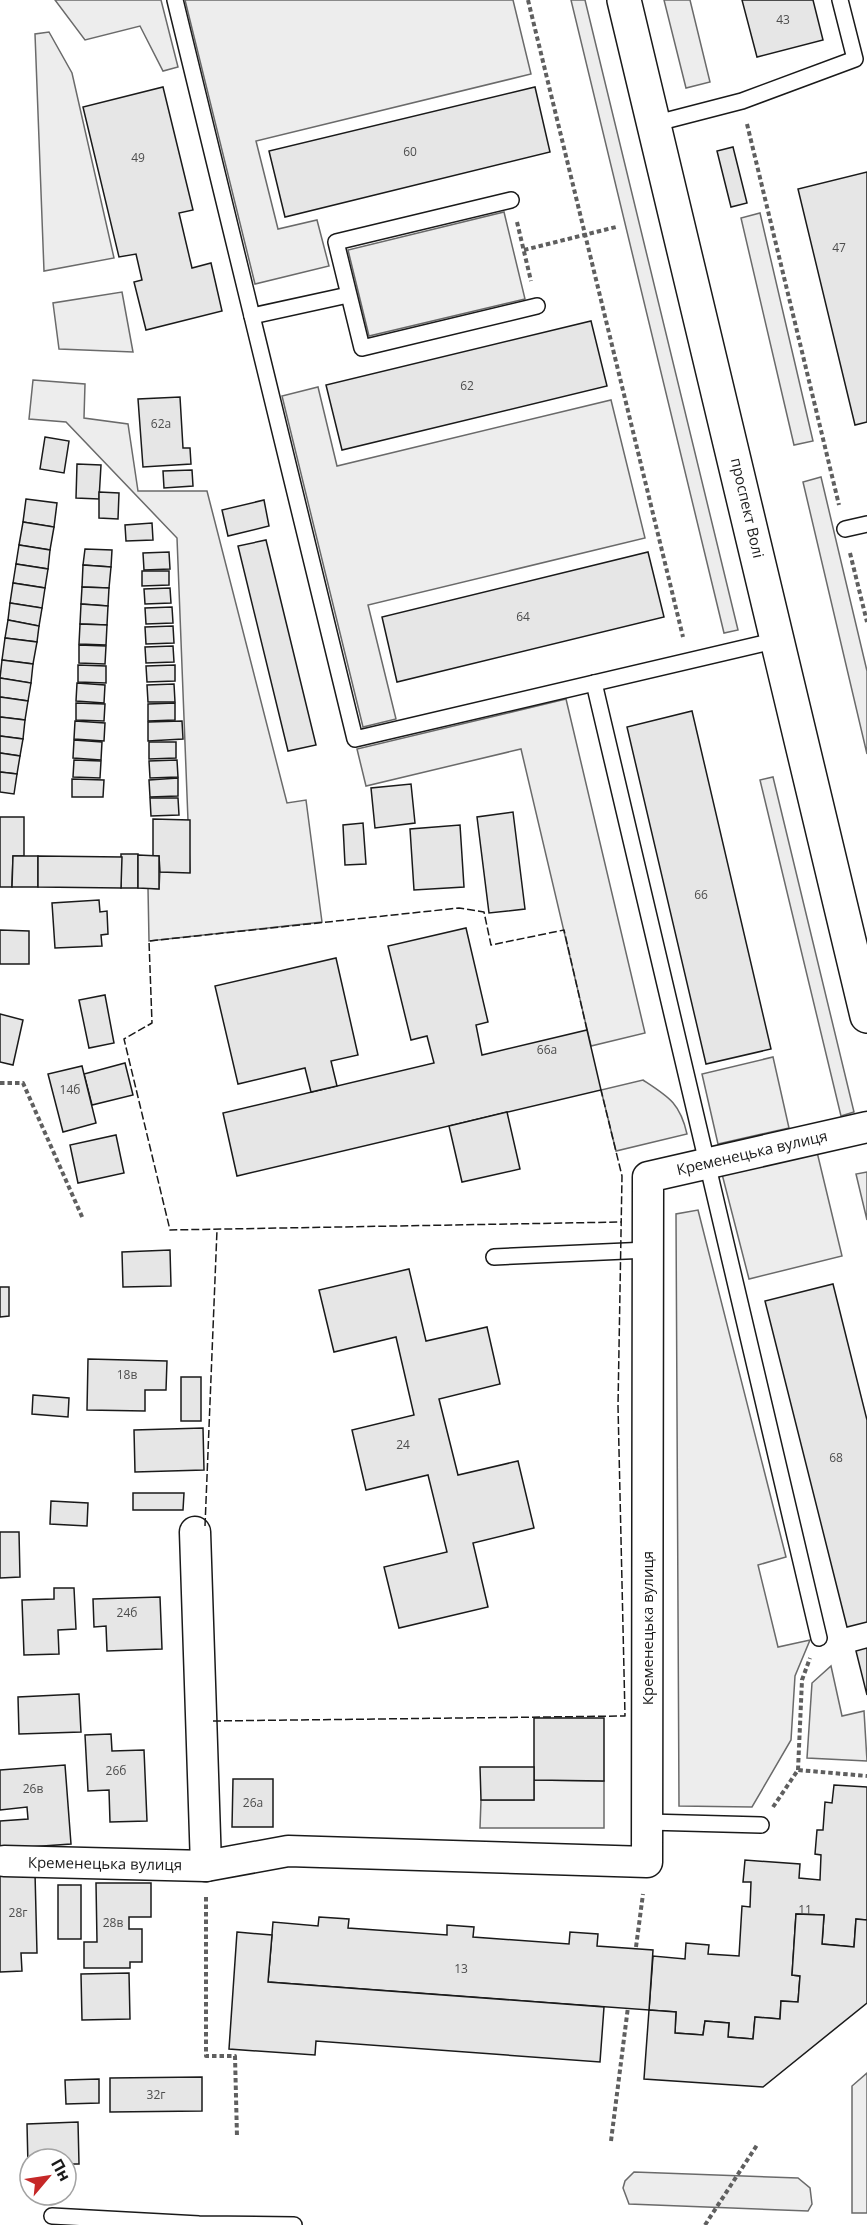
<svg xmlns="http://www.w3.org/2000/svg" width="867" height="2225" font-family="'Open Sans',sans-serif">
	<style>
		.green { fill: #ededed; stroke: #6a6a6a; stroke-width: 1.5 }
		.building { fill: #e6e6e6; stroke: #1a1a1a; stroke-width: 1.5 }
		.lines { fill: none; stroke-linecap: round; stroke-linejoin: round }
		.service-casing { stroke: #1a1a1a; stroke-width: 18 }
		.minor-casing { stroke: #1a1a1a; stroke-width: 33 }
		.primary-casing { stroke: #1a1a1a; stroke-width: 36 }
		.path { stroke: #5f5f5f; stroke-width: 4; stroke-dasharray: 4.5 3; stroke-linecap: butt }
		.service { stroke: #fff; stroke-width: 15 }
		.minor { stroke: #fff; stroke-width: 30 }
		.primary { stroke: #fff; stroke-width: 33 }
		.fence { stroke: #1a1a1a; stroke-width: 1.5; stroke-dasharray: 8 3; stroke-linecap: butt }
		.labels { text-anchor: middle; stroke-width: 4.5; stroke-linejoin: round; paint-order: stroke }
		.number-label { font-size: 12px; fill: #4d4d4d }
		.street-label { font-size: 15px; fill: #1a1a1a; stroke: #fff }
	</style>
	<rect width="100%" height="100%" fill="#fff"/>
	<g class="green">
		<polygon points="55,0 161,0 178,67 163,71 140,26 85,40"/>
		<polygon points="185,0 513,0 531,74 256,141 278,229 317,220 329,266 255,284"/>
		<polygon points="571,0 585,0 738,630 724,633"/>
		<polygon points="664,0 690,0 710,82 686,88"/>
		<polygon points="49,32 72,73 114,258 44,271 35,34"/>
		<polygon points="504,212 525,299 369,336 348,250"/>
		<polygon points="760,213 813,441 794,445 741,218"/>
		<polygon points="122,292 133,352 59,349 53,303"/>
		<polygon points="33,380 85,384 84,418 128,424 138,491 207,491 287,803 306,800 322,922 149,941 148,888 159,889 160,872 190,872 177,538 66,422 29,419"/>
		<polygon points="318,387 337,466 611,400 645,538 368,605 396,719 363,727 282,396"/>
		<polygon points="821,477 867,671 867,754 803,482"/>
		<polygon points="566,699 645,1033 591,1046 521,749 366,786 357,749"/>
		<polygon points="773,777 854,1112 841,1116 760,780"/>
		<polygon points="773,1057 789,1128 718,1144 702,1074"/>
		<path d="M 643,1080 C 669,1097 680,1103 687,1134 L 616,1151 L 601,1090 Z"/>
		<polygon points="817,1152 842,1256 749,1279 722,1174"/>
		<polygon points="867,1172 867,1220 856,1174"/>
		<polygon points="698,1210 786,1557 758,1565 778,1647 810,1640 795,1676 791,1740 752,1807 679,1806 676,1214"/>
		<polygon points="831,1666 842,1716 864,1711 867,1761 807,1758 812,1683"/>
		<polygon points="534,1780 604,1781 604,1828 480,1828 481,1800 534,1800"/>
		<polygon points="867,2073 867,2213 852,2213 852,2086"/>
		<polygon points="634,2172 798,2178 810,2188 812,2204 808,2211 629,2204 623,2188 625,2181"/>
	</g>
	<g class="building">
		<polygon points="742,0 813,0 823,40 757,57"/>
		<polygon points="163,87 193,210 179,213 192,268 211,263 222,311 146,330 134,282 142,280 136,254 119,257 83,107"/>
		<polygon points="535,87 550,152 285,217 269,151"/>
		<polygon points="733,147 747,203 731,207 717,151"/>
		<polygon points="867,172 867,422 855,425 798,189"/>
		<polygon points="591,321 607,386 342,450 326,385"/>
		<polygon points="180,397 183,448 190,448 191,464 143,467 138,399"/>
		<polygon points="45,437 69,441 64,473 40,469"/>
		<polygon points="77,464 101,465 99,499 76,498"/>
		<polygon points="192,470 193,486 164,488 163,471"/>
		<polygon points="99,492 119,493 118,519 99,518"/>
		<polygon points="26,499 57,503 54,527 23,522"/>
		<polygon points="264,500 269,526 228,536 222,510"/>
		<polygon points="23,522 54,527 50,550 19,545"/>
		<polygon points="152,523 153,540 126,541 125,525"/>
		<polygon points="266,540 316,745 288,751 238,546"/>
		<polygon points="19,545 50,550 48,569 16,564"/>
		<polygon points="85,549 112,550 111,567 83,565"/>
		<polygon points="169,552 170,569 144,570 143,553"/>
		<polygon points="648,552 664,617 397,682 382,617"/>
		<polygon points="16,564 48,569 45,588 13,583"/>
		<polygon points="83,565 111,567 109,588 82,587"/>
		<polygon points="142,571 169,571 169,585 142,586"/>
		<polygon points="13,583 45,588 42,608 10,603"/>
		<polygon points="82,587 109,588 108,606 81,604"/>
		<polygon points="170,588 171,603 145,604 144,589"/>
		<polygon points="10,603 42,608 39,626 8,620"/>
		<polygon points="81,604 108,606 107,625 80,624"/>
		<polygon points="172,607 173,623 146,624 145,608"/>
		<polygon points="8,620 39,626 37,642 5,638"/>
		<polygon points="80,624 107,625 106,645 79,644"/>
		<polygon points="173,626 174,643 146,644 145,627"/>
		<polygon points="5,638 37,642 33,664 2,660"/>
		<polygon points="79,645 106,646 105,664 79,663"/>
		<polygon points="173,646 174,662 146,663 145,647"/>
		<polygon points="2,660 33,664 31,683 0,678"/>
		<polygon points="78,665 106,666 106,683 78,682"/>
		<polygon points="175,665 175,681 147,682 146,666"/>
		<polygon points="0,678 31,683 28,701 0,697"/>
		<polygon points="77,683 105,685 104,703 76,701"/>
		<polygon points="174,684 175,702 148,702 147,685"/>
		<polygon points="0,697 28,701 25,720 0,717"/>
		<polygon points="76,703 105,704 104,721 76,720"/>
		<polygon points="175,703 175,720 148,721 148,704"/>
		<polygon points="692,711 771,1049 706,1064 627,727"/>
		<polygon points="0,717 25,720 23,739 0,736"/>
		<polygon points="75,721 105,723 104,741 74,739"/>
		<polygon points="182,721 183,739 148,741 148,722"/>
		<polygon points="0,736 23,739 20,756 0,753"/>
		<polygon points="74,740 102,742 101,760 73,758"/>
		<polygon points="149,742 176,742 176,758 149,759"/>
		<polygon points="0,753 20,756 17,774 0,772"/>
		<polygon points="74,760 101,761 100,778 73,777"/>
		<polygon points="177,760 178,777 150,778 149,761"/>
		<polygon points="0,772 17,774 14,794 0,792"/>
		<polygon points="178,778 178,796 150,797 149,780"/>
		<polygon points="72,779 104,780 103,797 72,797"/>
		<polygon points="411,784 415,823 375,828 371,788"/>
		<polygon points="150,798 178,798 179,815 151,816"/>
		<polygon points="513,812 525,909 489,913 477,817"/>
		<polygon points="0,817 24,817 24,856 13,856 12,887 0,887"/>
		<polygon points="153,819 190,820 190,873 160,872 159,856 153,856"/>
		<polygon points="363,823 366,864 345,865 343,825"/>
		<polygon points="460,825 464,887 414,890 410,829"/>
		<rect x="121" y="854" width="17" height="34"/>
		<polygon points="138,855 159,856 159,889 138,888"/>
		<polygon points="13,856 38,856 38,887 12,887"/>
		<polygon points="38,856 122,857 121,888 38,887"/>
		<polygon points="99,900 100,912 107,911 108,934 101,935 102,946 55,948 52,903"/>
		<polygon points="466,928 488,1022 476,1025 482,1055 587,1030 601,1090 237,1176 223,1113 434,1063 427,1036 411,1040 388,946"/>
		<polygon points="0,930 29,931 29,964 0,964"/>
		<polygon points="336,958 358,1055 331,1061 337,1086 311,1092 305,1068 238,1084 215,986"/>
		<polygon points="105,995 114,1043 89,1048 79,1000"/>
		<polygon points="0,1014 23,1020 13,1065 0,1062"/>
		<polygon points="125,1063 133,1095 92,1105 84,1074"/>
		<polygon points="82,1066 96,1123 63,1132 48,1074"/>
		<polygon points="507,1112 520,1169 462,1182 449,1126"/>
		<polygon points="116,1135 124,1173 78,1183 70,1145"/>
		<polygon points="170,1250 171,1286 123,1287 122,1252"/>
		<polygon points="409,1269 426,1341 487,1327 500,1384 439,1399 458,1475 518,1461 534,1528 473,1543 488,1607 399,1628 384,1567 447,1552 428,1475 366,1490 352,1430 414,1415 396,1337 334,1352 319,1290"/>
		<polygon points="833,1284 867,1420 867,1622 847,1627 765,1301"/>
		<polygon points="0,1287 9,1287 9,1316 0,1317"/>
		<polygon points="88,1359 167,1361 166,1390 145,1390 145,1411 87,1410"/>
		<rect x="181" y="1377" width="20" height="44"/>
		<polygon points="33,1395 69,1398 68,1417 32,1414"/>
		<polygon points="203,1428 204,1470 135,1472 134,1430"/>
		<polygon points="133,1493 184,1493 183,1510 133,1510"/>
		<polygon points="51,1501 88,1503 87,1526 50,1524"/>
		<polygon points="0,1532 19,1532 20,1577 0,1578"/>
		<polygon points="54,1588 74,1588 76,1629 58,1630 59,1654 24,1655 22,1600 54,1599"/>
		<polygon points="160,1597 162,1649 107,1651 106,1626 94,1627 93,1599"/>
		<polygon points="867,1648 867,1695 856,1651"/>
		<polygon points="79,1694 81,1732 19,1734 18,1697"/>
		<polygon points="534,1718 604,1718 604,1781 534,1780"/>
		<polygon points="111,1734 112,1751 144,1750 147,1821 110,1822 109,1790 88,1791 85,1735"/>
		<polygon points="65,1765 71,1844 0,1849 0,1821 28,1819 27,1807 0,1810 0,1770"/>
		<polygon points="480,1767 534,1767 534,1800 481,1800"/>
		<polygon points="233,1779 273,1779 273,1827 232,1827"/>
		<polygon points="834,1785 867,1787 867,1920 856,1919 854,1947 822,1944 824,1915 796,1914 792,1975 800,1976 798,2002 781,2001 780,2019 755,2017 753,2039 728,2037 729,2023 705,2021 703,2035 675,2033 676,2012 649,2010 653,1956 685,1959 686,1943 709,1945 708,1954 739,1956 742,1906 750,1907 751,1882 743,1882 745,1860 800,1864 799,1878 820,1880 821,1855 815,1854 817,1830 823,1830 825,1802 832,1803"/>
		<polygon points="35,1873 37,1953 21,1953 22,1971 0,1972 0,1874"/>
		<polygon points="96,1883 151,1883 151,1917 129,1917 129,1929 142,1929 142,1962 130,1962 130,1968 84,1968 84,1942 97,1942"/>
		<rect x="58" y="1885" width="23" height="54"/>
		<polygon points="796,1914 824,1915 822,1944 854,1947 856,1919 867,1920 867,2003 763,2087 644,2079 649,2010 676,2012 675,2033 703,2035 705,2021 729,2023 728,2037 753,2039 755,2017 780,2019 781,2001 798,2002 800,1976 792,1975"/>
		<polygon points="319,1917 349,1919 348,1928 447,1935 447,1925 474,1927 473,1937 569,1944 570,1932 598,1934 597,1946 653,1950 649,2010 268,1982 273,1922 318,1926"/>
		<polygon points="237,1932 272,1935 268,1982 604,2007 600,2062 316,2041 315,2055 229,2049"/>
		<polygon points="129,1973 130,2019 82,2020 81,1974"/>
		<polygon points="202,2077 202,2111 110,2112 110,2078"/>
		<polygon points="99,2079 99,2103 66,2104 65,2080"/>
		<polygon points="78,2122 79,2164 66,2164 66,2159 30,2159 28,2166 27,2124"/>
	</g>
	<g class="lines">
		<defs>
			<g id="service">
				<polyline points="175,0 355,739 778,640"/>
				<polyline points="653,124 742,101 855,59 840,0"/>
				<polyline points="511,200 336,242 362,348 537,306"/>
				<polyline points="252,316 348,295"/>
				<polyline points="845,529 867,524"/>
				<polyline points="594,683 819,1638"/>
				<polyline points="494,1257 648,1250"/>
				<polyline points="648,1822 761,1825"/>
				<polyline points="52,2216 199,2224 294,2225"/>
			</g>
			<g id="minor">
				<polyline points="195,1532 206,1866"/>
				<polyline points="4,1861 206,1866 288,1851 647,1862 648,1177 867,1127"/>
			</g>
			<polyline id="primary" points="624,0 867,1016"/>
		</defs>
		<use href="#service" class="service-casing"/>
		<use href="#minor" class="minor-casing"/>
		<use href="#primary" class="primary-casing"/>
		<g class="path">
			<polyline points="528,0 683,637"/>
			<polyline points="747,124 839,505"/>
			<polyline points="517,222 531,281"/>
			<polyline points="524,250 616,227"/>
			<polyline points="850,553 867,622"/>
			<polyline points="0,1083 23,1083 83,1219"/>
			<polyline points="798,1770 802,1680 810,1658"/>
			<polyline points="773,1807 798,1770 867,1776"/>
			<polyline points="206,1897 206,2056 235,2056 237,2137"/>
			<polyline points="636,1947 643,1894"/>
			<polyline points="611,2141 628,2007"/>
			<polyline points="705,2225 757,2145"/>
		</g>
		<use href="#service" class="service"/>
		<use href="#minor" class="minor"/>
		<use href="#primary" class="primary"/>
		<g class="fence">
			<polyline points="587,1030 564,930 491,945 484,912 459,908 149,941 152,1023 124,1039 170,1230 621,1222"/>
			<polyline points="205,1526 217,1230"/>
			<polyline points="213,1721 625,1716 618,1406 622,1176 601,1090"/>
		</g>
	</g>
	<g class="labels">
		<g class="number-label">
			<text x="783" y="24">43</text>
			<text x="410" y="156">60</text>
			<text x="138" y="162">49</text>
			<text x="839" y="252">47</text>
			<text x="467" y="390">62</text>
			<text x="161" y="428">62а</text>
			<text x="523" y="621">64</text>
			<text x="701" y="899">66</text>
			<text x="547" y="1054">66а</text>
			<text x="70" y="1094">14б</text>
			<text x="127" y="1379">18в</text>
			<text x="403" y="1449">24</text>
			<text x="836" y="1462">68</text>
			<text x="127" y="1617">24б</text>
			<text x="116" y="1775">26б</text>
			<text x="33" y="1793">26в</text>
			<text x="253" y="1807">26а</text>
			<text x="805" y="1914">11</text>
			<text x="18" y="1917">28г</text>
			<text x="113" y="1927">28в</text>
			<text x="461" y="1973">13</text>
			<text x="156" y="2099">32г</text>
		</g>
		<g class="street-label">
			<text transform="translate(747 508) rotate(77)" y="5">проспект Волі</text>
			<text transform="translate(752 1153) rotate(-13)" y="5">Кременецька вулиця</text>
			<text transform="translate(648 1628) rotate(-90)" y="5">Кременецька вулиця</text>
			<text transform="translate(105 1864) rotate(1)" y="5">Кременецька вулиця</text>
		</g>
	</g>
	<g transform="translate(48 2177) rotate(61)"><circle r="28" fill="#ffffff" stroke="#a3a3a3" stroke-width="1.5"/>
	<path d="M0-4.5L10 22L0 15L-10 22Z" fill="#c62828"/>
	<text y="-9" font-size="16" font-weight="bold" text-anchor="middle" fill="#1a1a1a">Пн</text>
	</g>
</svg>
